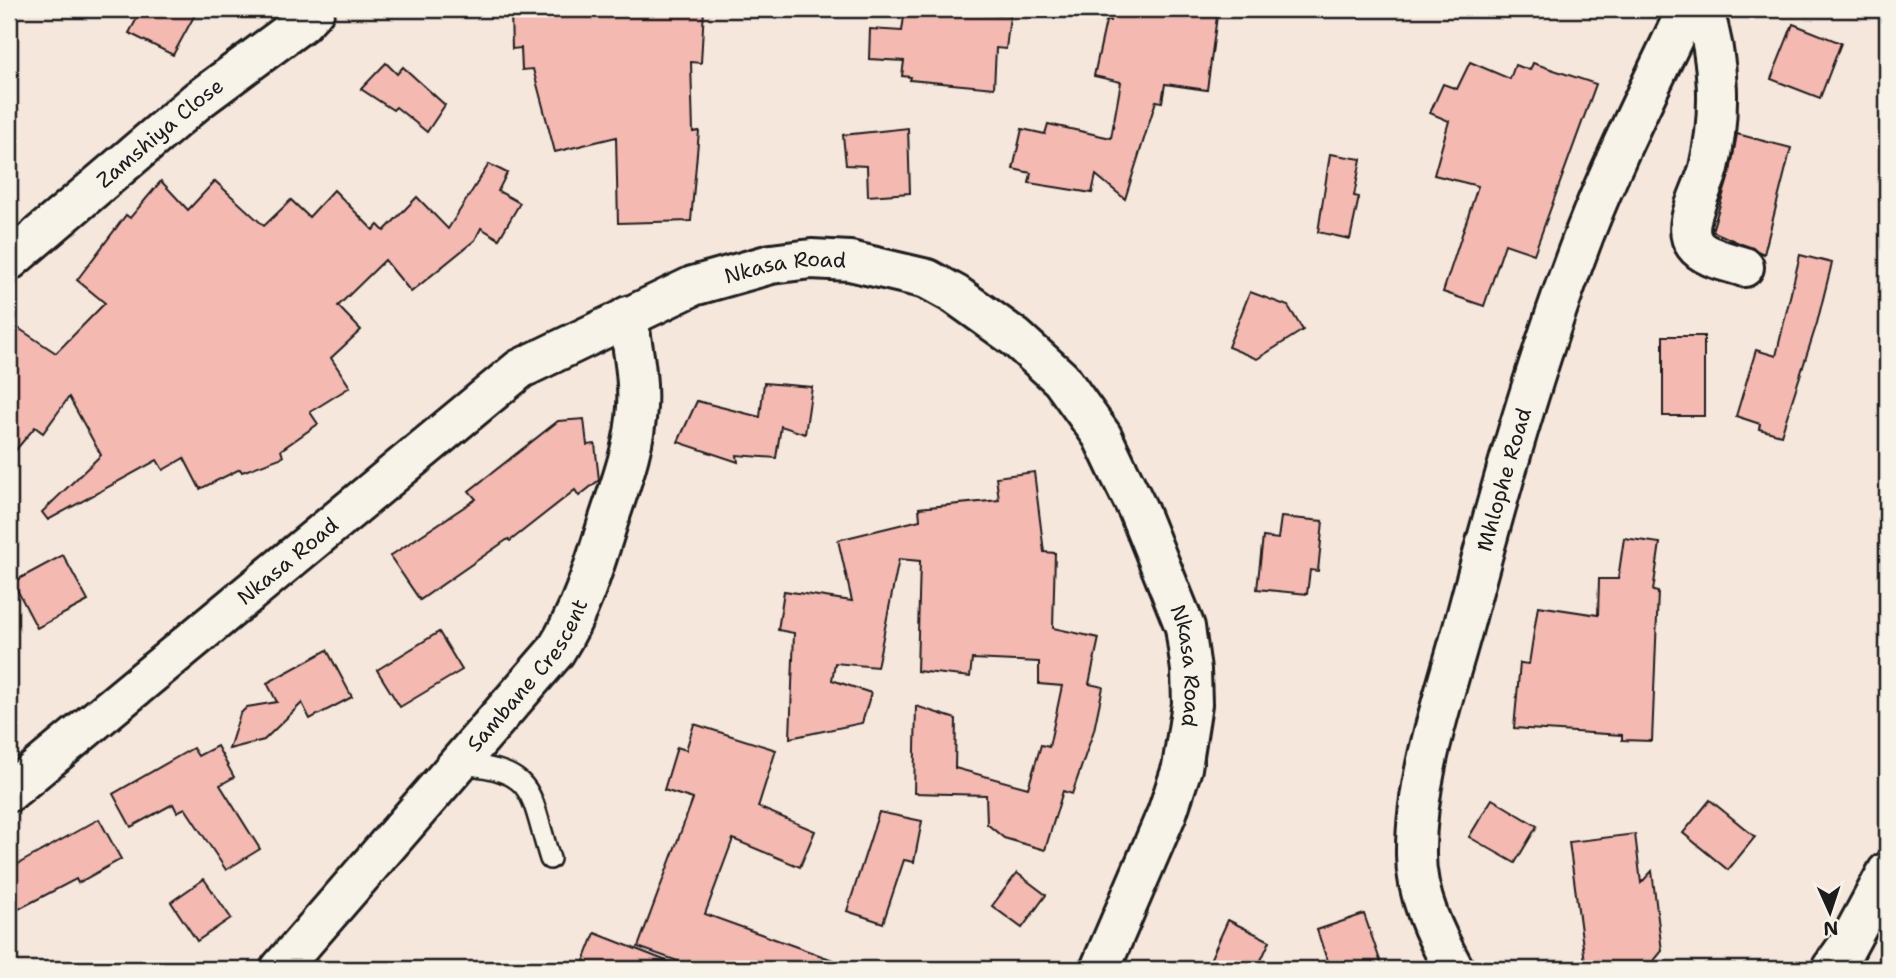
<svg xmlns="http://www.w3.org/2000/svg" width="1896" height="978" font-family="'Shantell Sans',sans-serif">
	<style>
		.building { fill: #f4b9b1; stroke: #1c1c1c; stroke-width: 2 }
		.lines { fill: none; stroke-linecap: round; stroke-linejoin: round }
		.lane-casing { stroke: #1c1c1c; stroke-width: 24 }
		.street-casing { stroke: #1c1c1c; stroke-width: 44 }
		.secondary-casing { stroke: #1c1c1c; stroke-width: 44 }
		.lane { stroke: #f7f3e8; stroke-width: 19 }
		.street { stroke: #f7f3e8; stroke-width: 38 }
		.secondary { stroke: #f7f3e8; stroke-width: 38 }
		.labels { text-anchor: middle; stroke-width: 6; stroke-linejoin: round; paint-order: stroke }
		.street-label { font-size: 21px; fill: #1c1c1c; stroke: #f7f3e8 }
	</style>
	<rect width="100%" height="100%" fill="#f6e7dd"/>
	<filter id="ink" filterUnits="userSpaceOnUse"><feTurbulence type="fractalNoise" baseFrequency=".0143" numOctaves="2"/><feDisplacementMap in="SourceGraphic" scale="14" xChannelSelector="R" yChannelSelector="G"/><feConvolveMatrix kernelMatrix="1 2 1 2 8 2 1 2 1" color-interpolation-filters="sRGB"/></filter>
	<g filter="url(#ink)">
		<g class="building">
			<polygon points="142,9 198,9 173,55 129,33"/>
			<polygon points="704,9 701,63 691,62 693,132 699,131 691,221 618,223 616,137 555,152 533,69 522,70 521,48 512,49 511,11"/>
			<polygon points="905,9 1010,16 1006,49 996,48 994,88 910,80 911,77 902,76 904,61 869,59 870,29 902,31"/>
			<polygon points="1112,9 1218,9 1207,90 1165,84 1162,102 1156,101 1125,199 1096,175 1092,193 1029,183 1031,173 1013,169 1022,129 1045,134 1048,124 1111,138 1121,82 1094,76 1106,21 1110,21"/>
			<polygon points="1793,24 1841,43 1820,98 1771,79"/>
			<polygon points="1470,62 1510,79 1515,65 1530,70 1533,63 1596,84 1534,254 1505,244 1484,306 1443,292 1478,186 1434,175 1449,121 1430,113 1443,84 1457,89"/>
			<polygon points="386,63 397,74 403,67 445,105 427,132 396,107 393,110 361,89"/>
			<polygon points="908,128 910,193 868,196 867,166 846,165 843,135"/>
			<polygon points="1737,134 1791,148 1764,254 1712,231 1730,172"/>
			<polygon points="1330,154 1361,159 1354,196 1359,197 1350,239 1318,232"/>
			<polygon points="489,164 507,173 498,191 520,203 499,239 481,228 475,240 411,292 385,260 338,306 361,330 331,358 350,387 310,412 318,424 281,450 283,457 242,472 240,469 200,489 184,458 163,470 157,460 48,520 42,512 101,455 69,397 43,433 35,427 9,458 9,322 56,353 105,303 77,280 126,215 130,218 161,181 188,210 215,181 264,226 291,200 309,217 334,190 373,230 378,225 384,231 417,197 448,229"/>
			<polygon points="1800,255 1832,263 1817,323 1781,435 1759,429 1760,424 1736,416 1756,350 1776,356"/>
			<polygon points="1250,292 1288,306 1303,330 1257,359 1228,347"/>
			<rect x="1663" y="336" width="41" height="80"/>
			<polygon points="764,383 812,387 805,434 781,426 776,458 737,455 738,462 678,442 697,401 760,417"/>
			<polygon points="584,419 587,445 595,444 599,480 579,496 575,490 510,541 508,539 420,600 390,556 476,499 469,491 558,421"/>
			<polygon points="1034,472 1044,552 1055,553 1053,628 1099,638 1089,684 1103,687 1094,730 1072,794 1063,791 1045,850 1004,838 987,824 986,795 914,793 916,706 956,719 955,768 1028,788 1041,745 1049,747 1062,686 1039,684 1039,662 972,659 970,677 917,671 920,561 899,559 877,667 835,663 832,680 871,693 862,723 790,738 794,633 778,630 784,591 852,601 838,540 920,520 919,508 999,500 996,477"/>
			<polygon points="1281,517 1323,521 1318,571 1310,570 1307,594 1257,589 1263,537 1278,539"/>
			<polygon points="1624,538 1660,543 1653,591 1658,592 1652,741 1622,740 1622,735 1514,728 1520,663 1529,664 1538,606 1598,615 1599,579 1618,579"/>
			<polygon points="63,555 88,601 37,628 13,582"/>
			<polygon points="439,632 462,670 400,707 377,670"/>
			<polygon points="327,650 352,697 310,719 302,703 264,740 229,749 240,714 247,707 277,702 267,683"/>
			<polygon points="694,724 776,750 758,807 815,831 800,867 733,839 705,914 847,965 847,969 700,969 638,947 693,799 664,790 677,747 686,750"/>
			<polygon points="217,746 234,777 220,785 260,849 226,870 185,808 177,812 173,804 131,827 113,794 193,748 198,756"/>
			<polygon points="1492,799 1537,826 1515,863 1469,837"/>
			<polygon points="1710,800 1755,837 1728,870 1683,833"/>
			<polygon points="879,812 922,821 914,862 904,860 883,923 847,911"/>
			<polygon points="99,819 121,859 78,883 76,879 9,914 9,869"/>
			<polygon points="1635,834 1641,883 1652,871 1662,951 1647,969 1586,969 1569,842"/>
			<polygon points="1017,873 1046,895 1022,928 992,906"/>
			<polygon points="204,879 231,918 197,941 171,902"/>
			<polygon points="1364,914 1383,969 1330,969 1317,930"/>
			<polygon points="1228,920 1270,941 1257,969 1206,969"/>
			<polygon points="595,933 682,967 681,969 581,969"/>
		</g>
		<g class="lines">
			<defs>
				<path id="lane" d="M 459,764 C 538,770 529,793 550,859"/>
				<g id="street">
					<path d="M 1703,9 C 1720,59 1721,117 1709,168 C 1704,189 1680,225 1695,245 C 1704,258 1730,262 1744,267"/>
					<path id="s1" d="M 9,261 L 198,100 L 302,23 L 315,9"/>
					<path id="s2" d="M 280,969 L 555,652 C 581,611 594,567 608,522 C 620,485 635,447 637,407 C 639,376 632,347 628,316"/>
					<path id="s3" d="M 1454,969 C 1435,935 1416,895 1416,855 C 1415,779 1443,701 1463,628 C 1498,496 1535,363 1584,235 C 1614,158 1652,83 1687,9"/>
					<polyline points="1831,969 1846,948 1887,872"/>
				</g>
				<g id="secondary">
					<path id="s4" d="M 9,792 L 520,369 L 693,286 L 771,264 L 811,259 L 850,261 L 927,279 L 956,295 L 1016,338 L 1061,379 L 1102,436 L 1119,472 L 1138,510 L 1185,627 L 1191,670 L 1192,704 L 1182,768 L 1167,813 L 1100,969"/>
				</g>
			</defs>
			<use href="#lane" class="lane-casing"/>
			<use href="#street" class="street-casing"/>
			<use href="#secondary" class="secondary-casing"/>
			<use href="#lane" class="lane"/>
			<use href="#street" class="street"/>
			<use href="#secondary" class="secondary"/>
		</g>
	</g>
	<g class="labels">
		<g class="street-label">
			<text dy="7" stroke="none"><textPath href="#s1" startOffset="198">Zamshiya Close</textPath></text>
			<text dy="7" stroke="none"><textPath href="#s4" startOffset="950">Nkasa Road</textPath></text>
			<text dy="7" stroke="none"><textPath href="#s3" startOffset="508">Mhlophe Road</textPath></text>
			<text dy="7" stroke="none"><textPath href="#s4" startOffset="362">Nkasa Road</textPath></text>
			<text dy="7" stroke="none"><textPath href="#s4" startOffset="1580">Nkasa Road</textPath></text>
			<text dy="7" stroke="none"><textPath href="#s2" startOffset="385">Sambane Crescent</textPath></text>
		</g>
	</g>
	<rect width="1896" height="978" fill="none" stroke="#f7f3e8" stroke-width="35"/>
	<rect x="18" y="18" width="1861" height="943" fill="none" stroke="#1c1c1c" stroke-width="2.5" filter="url(#ink)"/>
	<g transform="translate(1830 912) rotate(177)" stroke="#f7f3e8" stroke-width="5" paint-order="stroke">
	<path d="M0-5L12 26L0 18L-12 26Z" fill="#1c1c1c"/>
	<text y="-10" font-size="19" font-weight="bold" text-anchor="middle" fill="#1c1c1c">N</text>
	</g>
</svg>
